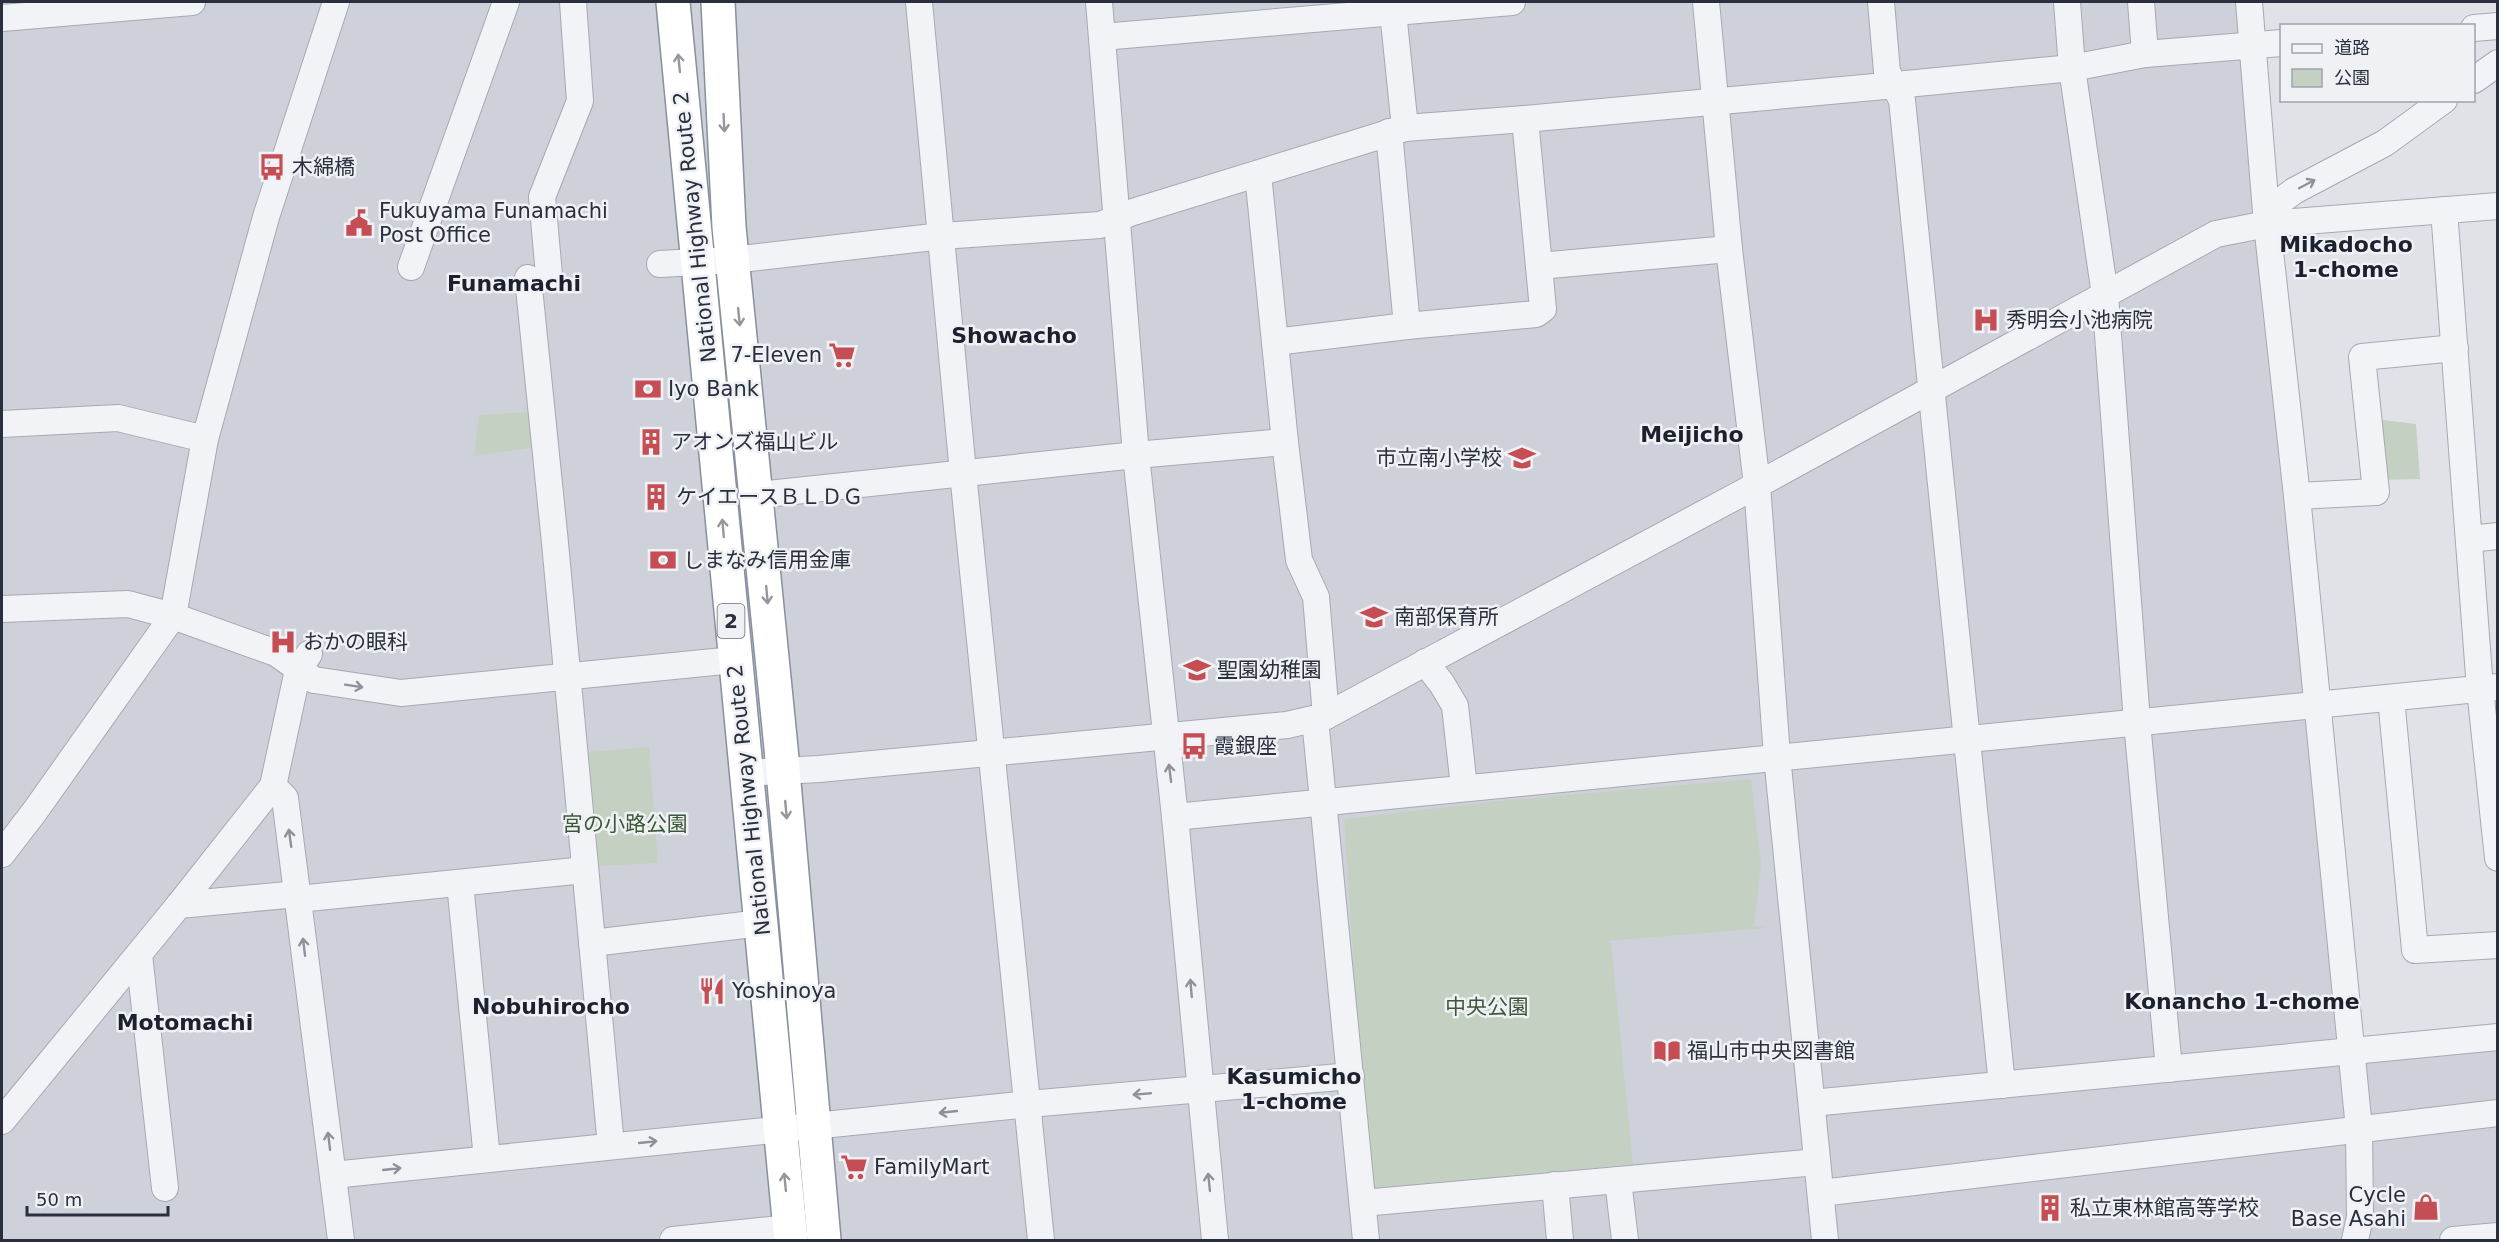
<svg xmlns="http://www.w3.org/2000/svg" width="2499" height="1242" font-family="'DejaVu Sans','Noto Sans JP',sans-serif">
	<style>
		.built { fill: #ced1da }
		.green { fill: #c4d1c2 }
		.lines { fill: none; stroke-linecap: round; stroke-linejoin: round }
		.minor-casing { stroke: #a6a9b2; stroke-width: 28 }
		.highway-casing { stroke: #888f9d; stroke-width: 36 }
		.minor { stroke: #f2f3f6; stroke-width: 26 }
		.highway { stroke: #fff; stroke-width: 33 }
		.oneway { stroke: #94979e }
		.oneway2 { stroke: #8e919a }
		.labels { text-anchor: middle; stroke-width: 5; stroke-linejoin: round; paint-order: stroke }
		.shield { fill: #eff1f5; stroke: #656975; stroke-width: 1.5 }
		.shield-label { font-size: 20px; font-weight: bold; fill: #2a2f3e }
		.poi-label { font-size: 21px; fill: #2a2f3e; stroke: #eff1f5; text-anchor: start }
		.street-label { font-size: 21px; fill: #2a2f3e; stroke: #eff1f5 }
		.park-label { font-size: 21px; fill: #3b5938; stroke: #eff1f5 }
		.neighbourhood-label { font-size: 22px; font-weight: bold; fill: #1c202f; stroke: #eff1f5 }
	</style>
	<rect width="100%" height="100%" fill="#e0e2e8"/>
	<polygon class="built" points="2,2 2240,2 2342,1057 2497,1042 2497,1240 2,1240"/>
	<g class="green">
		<polygon points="532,412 537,447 474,456 479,415"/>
		<polygon points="2375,419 2416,424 2420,479 2380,480"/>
		<polygon points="649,747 658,863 597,866 589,752"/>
		<polygon points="1751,779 1761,864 1754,926 1766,928 1607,941 1611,943 1633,1164 1373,1190 1357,1017 1344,819 1499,801"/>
	</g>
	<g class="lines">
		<defs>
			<g id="minor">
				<polyline points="919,2 963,473 1041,1240"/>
				<polyline points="1099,2 1136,455 1175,817 1215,1240"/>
				<polyline points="1392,2 1405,128"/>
				<polyline points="1706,2 1729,249 1757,485 1777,756 1825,1240"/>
				<polyline points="1881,2 1887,72 1902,100 2002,1085"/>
				<polyline points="2067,2 2072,68 2105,295 2137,722 2169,1069"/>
				<polyline points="2141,2 2145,54"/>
				<polyline points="2249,2 2267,224 2297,496 2359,1129 2360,1217 2355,1240"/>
				<polyline points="2,18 192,2"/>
				<polyline points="2474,28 2498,26"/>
				<polyline points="1102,37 1512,2"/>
				<polyline points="2474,80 2498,63"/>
				<polyline points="1389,132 1407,326"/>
				<polyline points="1258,174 1285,442 1299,560 1316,597 1326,716"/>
				<polyline points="2444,210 2480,689 2498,858"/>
				<polyline points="2267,224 2278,203 2294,191 2385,143 2444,100"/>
				<polyline points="660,264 733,260 942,236 1100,225 1133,212 1405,128 1525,119 1896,85 2072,68 2145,54 2282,43"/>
				<polyline points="1539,266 1729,249"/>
				<polyline points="411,267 506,2"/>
				<polyline points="549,275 542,197 580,101 573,2"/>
				<polyline points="528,278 555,543 611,1146"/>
				<polyline points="1275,342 1407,326 1536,314 1543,309 1525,119"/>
				<polyline points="2,424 118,418 205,439"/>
				<polyline points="757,495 1136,455 1285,442"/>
				<polyline points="2297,496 2376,492 2362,357 2455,348"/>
				<polyline points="2469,539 2498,536"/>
				<polyline points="2,609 128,604 173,616 276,653 314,680 401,693 734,660"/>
				<polyline points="1425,662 1442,684 1455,706 1464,787"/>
				<polyline points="2391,698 2415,950 2498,945"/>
				<polyline points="1315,719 1366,1240"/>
				<polyline points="745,773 819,769 1287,725 1326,716 1757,485 2216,234 2267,224 2498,206"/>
				<polyline points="273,786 285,798 341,1240"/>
				<polyline points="1175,817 2498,687"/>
				<polyline points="2,854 35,811 173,616 205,439 266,217 336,2"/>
				<polyline points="460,883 487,1159"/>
				<polyline points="298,899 585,870"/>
				<polyline points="179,905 273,786 298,670 309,654"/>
				<polyline points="592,943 761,923"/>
				<polyline points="139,955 165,1188"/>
				<polyline points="1812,1103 2498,1037"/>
				<polyline points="2,1121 179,905 298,894"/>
				<polyline points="333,1175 1029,1104 1351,1076"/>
				<polyline points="1618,1180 1625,1240"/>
				<polyline points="1555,1185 1560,1240"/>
				<polyline points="1821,1193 2498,1113"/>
				<polyline points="1363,1203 1817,1162"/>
				<polyline points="673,1240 790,1228"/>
				<polyline points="2453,1240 2498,1236"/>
			</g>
			<g id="highway">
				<polyline points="673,2 791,1240"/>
				<polyline points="718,2 729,227 781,748 824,1240"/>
			</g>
		</defs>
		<use href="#minor" class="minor-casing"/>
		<use href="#highway" class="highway-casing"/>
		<use href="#minor" class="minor"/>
		<use href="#highway" class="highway"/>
	</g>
	<defs><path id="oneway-shaft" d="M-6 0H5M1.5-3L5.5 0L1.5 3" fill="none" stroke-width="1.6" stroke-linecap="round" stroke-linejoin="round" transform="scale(1.5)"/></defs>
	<g class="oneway">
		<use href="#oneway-shaft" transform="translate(679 63) rotate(-96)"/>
		<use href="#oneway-shaft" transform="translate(724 123) rotate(87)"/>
		<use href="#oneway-shaft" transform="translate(739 317) rotate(84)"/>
		<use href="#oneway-shaft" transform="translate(723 528) rotate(-95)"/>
		<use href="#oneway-shaft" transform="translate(767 595) rotate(85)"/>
		<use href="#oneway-shaft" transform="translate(786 810) rotate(85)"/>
		<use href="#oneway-shaft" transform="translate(785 1182) rotate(-96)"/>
	</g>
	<g class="oneway2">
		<use href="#oneway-shaft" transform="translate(2307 184) rotate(-28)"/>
		<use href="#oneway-shaft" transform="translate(354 686) rotate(9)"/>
		<use href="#oneway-shaft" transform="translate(1170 773) rotate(-97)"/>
		<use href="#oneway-shaft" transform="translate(290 838) rotate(-98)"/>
		<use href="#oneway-shaft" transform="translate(304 947) rotate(-97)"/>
		<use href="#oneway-shaft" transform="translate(1191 988) rotate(-95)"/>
		<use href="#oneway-shaft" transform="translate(1142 1094) rotate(175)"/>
		<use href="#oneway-shaft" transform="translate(948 1112) rotate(174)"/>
		<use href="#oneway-shaft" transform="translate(329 1141) rotate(-97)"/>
		<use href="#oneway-shaft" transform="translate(648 1142) rotate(-6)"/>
		<use href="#oneway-shaft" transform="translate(392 1169) rotate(-6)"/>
		<use href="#oneway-shaft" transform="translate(1209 1182) rotate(-96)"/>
	</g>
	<defs>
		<symbol id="bus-bare" viewBox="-9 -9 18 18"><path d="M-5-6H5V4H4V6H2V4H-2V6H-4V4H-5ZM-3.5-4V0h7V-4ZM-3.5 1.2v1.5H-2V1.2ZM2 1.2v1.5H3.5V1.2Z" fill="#c44e54" stroke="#eff1f5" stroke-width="2.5" paint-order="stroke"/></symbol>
		<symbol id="civic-bare" viewBox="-9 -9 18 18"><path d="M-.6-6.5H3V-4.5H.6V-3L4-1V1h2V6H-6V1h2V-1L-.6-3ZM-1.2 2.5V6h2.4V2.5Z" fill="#c44e54" stroke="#eff1f5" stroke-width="2.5" paint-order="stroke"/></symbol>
		<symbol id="hospital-bare" viewBox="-9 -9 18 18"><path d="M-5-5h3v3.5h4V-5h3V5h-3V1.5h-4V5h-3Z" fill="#c44e54" stroke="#eff1f5" stroke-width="2.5" paint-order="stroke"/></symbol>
		<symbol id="supermarket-bare" viewBox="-9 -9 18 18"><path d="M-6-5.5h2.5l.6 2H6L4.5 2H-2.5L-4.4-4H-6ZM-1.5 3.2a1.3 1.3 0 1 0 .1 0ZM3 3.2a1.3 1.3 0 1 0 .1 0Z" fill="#c44e54" stroke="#eff1f5" stroke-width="2.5" paint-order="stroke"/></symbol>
		<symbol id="bank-bare" viewBox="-9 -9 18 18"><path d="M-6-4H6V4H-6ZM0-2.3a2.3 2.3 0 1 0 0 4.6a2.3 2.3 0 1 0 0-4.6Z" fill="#c44e54" stroke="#eff1f5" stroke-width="2.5" paint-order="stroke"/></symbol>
		<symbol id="building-bare" viewBox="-9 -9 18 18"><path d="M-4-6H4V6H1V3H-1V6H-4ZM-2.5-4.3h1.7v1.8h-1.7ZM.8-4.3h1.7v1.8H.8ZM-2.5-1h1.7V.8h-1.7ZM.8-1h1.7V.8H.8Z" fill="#c44e54" stroke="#eff1f5" stroke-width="2.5" paint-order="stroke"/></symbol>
		<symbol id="school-bare" viewBox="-9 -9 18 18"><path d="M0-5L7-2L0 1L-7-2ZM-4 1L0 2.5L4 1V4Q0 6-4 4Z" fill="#c44e54" stroke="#eff1f5" stroke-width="2.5" paint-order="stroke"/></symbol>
		<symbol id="restaurant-bare" viewBox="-9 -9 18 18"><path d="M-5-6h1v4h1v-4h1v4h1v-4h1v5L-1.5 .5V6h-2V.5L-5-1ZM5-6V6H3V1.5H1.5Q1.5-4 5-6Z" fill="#c44e54" stroke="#eff1f5" stroke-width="2.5" paint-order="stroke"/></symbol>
		<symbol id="library-bare" viewBox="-9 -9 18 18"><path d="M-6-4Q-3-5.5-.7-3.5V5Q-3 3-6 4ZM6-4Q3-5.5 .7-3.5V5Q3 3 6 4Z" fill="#c44e54" stroke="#eff1f5" stroke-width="2.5" paint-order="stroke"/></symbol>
		<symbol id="shop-bare" viewBox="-9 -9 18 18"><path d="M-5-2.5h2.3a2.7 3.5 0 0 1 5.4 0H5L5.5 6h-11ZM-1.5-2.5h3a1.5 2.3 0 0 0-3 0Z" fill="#c44e54" stroke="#eff1f5" stroke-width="2.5" paint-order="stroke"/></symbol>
	</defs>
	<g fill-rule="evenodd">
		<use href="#bus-bare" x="253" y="148" width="38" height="38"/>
		<use href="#civic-bare" x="340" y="204" width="38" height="38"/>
		<use href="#hospital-bare" x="1967" y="301" width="38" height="38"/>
		<use href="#supermarket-bare" x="823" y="336" width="38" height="38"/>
		<use href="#bank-bare" x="629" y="370" width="38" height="38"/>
		<use href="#building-bare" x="632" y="423" width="38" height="38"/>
		<use href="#school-bare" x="1503" y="439" width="38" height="38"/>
		<use href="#building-bare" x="637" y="478" width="38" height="38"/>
		<use href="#bank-bare" x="644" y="541" width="38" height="38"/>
		<use href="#school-bare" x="1355" y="598" width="38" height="38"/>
		<use href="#hospital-bare" x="264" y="623" width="38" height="38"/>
		<use href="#school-bare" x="1178" y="651" width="38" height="38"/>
		<use href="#bus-bare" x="1175" y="727" width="38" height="38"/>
		<use href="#restaurant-bare" x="693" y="972" width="38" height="38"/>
		<use href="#library-bare" x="1648" y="1032" width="38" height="38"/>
		<use href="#supermarket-bare" x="835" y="1148" width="38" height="38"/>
		<use href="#shop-bare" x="2407" y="1188" width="38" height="38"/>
		<use href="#building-bare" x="2031" y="1189" width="38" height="38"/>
	</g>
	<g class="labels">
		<rect class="shield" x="717.5" y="604" width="27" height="34" rx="4.5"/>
		<g class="shield-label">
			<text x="731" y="628">2</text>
		</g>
		<g class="poi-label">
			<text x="292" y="174">木綿橋</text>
			<text x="379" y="218">Fukuyama Funamachi<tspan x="379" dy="24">Post Office</tspan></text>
			<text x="2006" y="327">秀明会小池病院</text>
			<text x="822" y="362" text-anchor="end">7-Eleven</text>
			<text x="668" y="396">Iyo Bank</text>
			<text x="671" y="449">アオンズ福山ビル</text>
			<text x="1502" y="465" text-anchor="end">市立南小学校</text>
			<text x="676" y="504">ケイエースＢＬＤＧ</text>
			<text x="683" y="567">しまなみ信用金庫</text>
			<text x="1394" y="624">南部保育所</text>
			<text x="303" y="649">おかの眼科</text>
			<text x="1217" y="677">聖園幼稚園</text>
			<text x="1214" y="753">霞銀座</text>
			<text x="732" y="998">Yoshinoya</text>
			<text x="1687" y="1058">福山市中央図書館</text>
			<text x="874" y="1174">FamilyMart</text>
			<text x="2406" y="1202" text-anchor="end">Cycle<tspan x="2406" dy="24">Base Asahi</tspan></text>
			<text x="2070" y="1215">私立東林館高等学校</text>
		</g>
		<g class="street-label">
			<text transform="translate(695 227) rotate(-96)" y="7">National Highway Route 2</text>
			<text transform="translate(749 800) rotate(-96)" y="7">National Highway Route 2</text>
		</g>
		<g class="park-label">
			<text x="625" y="831">宮の小路公園</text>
			<text x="1487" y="1014">中央公園</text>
		</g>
		<g class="neighbourhood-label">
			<text x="2346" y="252">Mikadocho<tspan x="2346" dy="25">1-chome</tspan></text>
			<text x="514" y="291">Funamachi</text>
			<text x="1014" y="343">Showacho</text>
			<text x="1692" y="442">Meijicho</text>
			<text x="2242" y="1009">Konancho 1-chome</text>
			<text x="551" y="1014">Nobuhirocho</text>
			<text x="185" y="1030">Motomachi</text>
			<text x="1294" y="1084">Kasumicho<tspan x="1294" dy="25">1-chome</tspan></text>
		</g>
	</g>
	<rect width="2499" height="1242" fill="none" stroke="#2a2f3e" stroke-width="6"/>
	<rect x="2280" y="24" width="195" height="78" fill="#eff1f5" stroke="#a0a3ac" stroke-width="1.5"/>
	<rect x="2292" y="44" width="30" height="9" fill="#f2f3f6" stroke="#a0a3ac" stroke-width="1.5"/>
	<text x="2334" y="54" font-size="18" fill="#2a2f3e">道路</text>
	<rect x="2292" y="69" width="30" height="18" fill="#c4d1c2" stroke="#a0a3ac" stroke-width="1.5"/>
	<text x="2334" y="84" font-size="18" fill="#2a2f3e">公園</text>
	<path d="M27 1206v9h141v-9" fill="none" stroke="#2a2f3e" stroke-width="3"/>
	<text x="36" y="1206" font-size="18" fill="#2a2f3e" stroke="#eff1f5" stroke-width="4.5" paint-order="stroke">50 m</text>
</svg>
